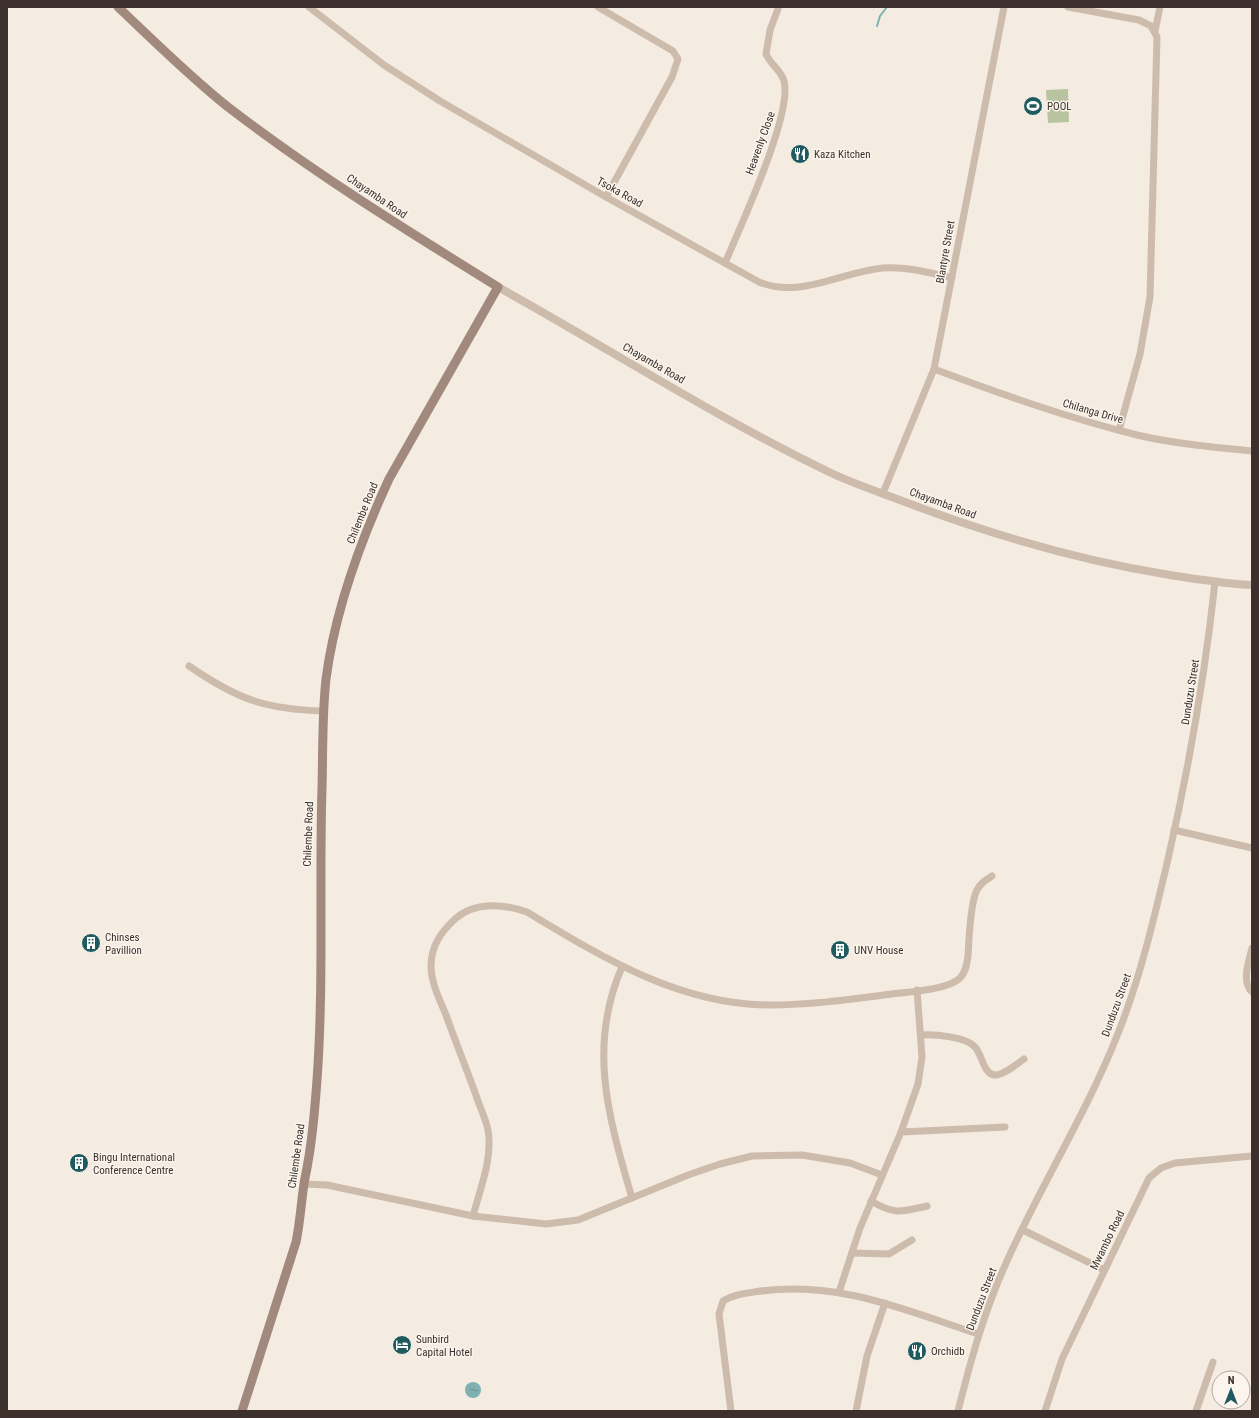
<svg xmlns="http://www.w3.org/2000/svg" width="1259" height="1418" font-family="'Roboto Condensed',sans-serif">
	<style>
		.pitch { fill: #b8c4a0 }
		.water { fill: url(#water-ripples) }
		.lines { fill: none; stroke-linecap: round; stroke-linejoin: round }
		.stream { stroke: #7fb0b2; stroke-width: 2 }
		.minor { stroke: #cdbbac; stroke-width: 7 }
		.tertiary { stroke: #cdbbac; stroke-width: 8 }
		.secondary { stroke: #a18a7d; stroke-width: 9 }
		.labels { text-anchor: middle; stroke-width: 3; stroke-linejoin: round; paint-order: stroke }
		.poi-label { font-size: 11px; fill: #3b302b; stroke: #fbf5ee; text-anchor: start }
		.street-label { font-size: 11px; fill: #3b302b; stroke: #fbf5ee }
	</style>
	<defs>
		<pattern id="water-ripples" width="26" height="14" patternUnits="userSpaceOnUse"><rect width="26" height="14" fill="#7fb0b2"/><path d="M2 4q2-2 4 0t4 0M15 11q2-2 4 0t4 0" fill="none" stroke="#699091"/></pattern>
	</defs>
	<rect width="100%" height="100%" fill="#f4ebe1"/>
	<polygon class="pitch" points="1068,89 1069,122 1048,123 1046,90"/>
	<circle class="water" cx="473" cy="1390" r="8"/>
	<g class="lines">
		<polyline class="stream" points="877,26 880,16 887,7"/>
		<g class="minor">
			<path d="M 309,7 L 384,65 L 440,101 L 606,197 L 759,282 C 800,299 841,272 883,268 C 906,266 930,273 952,278"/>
			<polyline points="598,7 673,51 678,59 672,77 606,197"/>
			<polyline points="1068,7 1139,20 1151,26 1157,37 1150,297 1140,354 1119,430"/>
			<polyline points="1155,31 1160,7"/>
			<path d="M 725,263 C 740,227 793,114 784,81 C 781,70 770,64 766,54 L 770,30 L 778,9"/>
			<path d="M 934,369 C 1001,394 1068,418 1137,435 C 1175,444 1214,447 1252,451"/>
			<polyline points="883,493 934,369 1004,7"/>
			<path d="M 189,666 C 237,699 264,709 323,711"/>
			<polyline points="1174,830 1252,848"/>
			<path d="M 1252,948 C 1249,961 1241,982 1252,992"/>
			<path d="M 622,967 C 587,1047 609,1119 632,1198"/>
			<path d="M 921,1035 C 934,1034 967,1037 975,1047 C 982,1054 983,1073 994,1075 C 1003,1076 1017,1064 1024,1059"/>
			<polyline points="901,1132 1005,1127"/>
			<polyline points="304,1184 327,1185 473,1216 546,1224 578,1220 688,1175 720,1164 752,1156 802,1155 850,1163 882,1175"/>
			<path d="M 871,1201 C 895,1215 900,1212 927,1206"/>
			<path d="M 473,1216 C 480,1189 493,1158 488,1130 C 486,1119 480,1108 477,1098 C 467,1070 456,1043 446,1015 C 440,1000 431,983 431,966 C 431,946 441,932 455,919 C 475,901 504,904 527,912 C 602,957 679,1005 770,1005 C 808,1005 846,1000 884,995 C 902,992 947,991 960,978 C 966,972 967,963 968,956 C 969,940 970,903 977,890 C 980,883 986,880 992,876"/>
			<polyline points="1023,1230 1104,1270"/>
			<polyline points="852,1253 889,1254 912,1240"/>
			<polyline points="839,1292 860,1228 901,1132 918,1084 922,1057 917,990"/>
			<path d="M 731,1411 L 719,1314 L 723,1301 C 734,1294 748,1293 761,1291 C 840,1281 905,1310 978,1334"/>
			<polyline points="856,1411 867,1356 885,1303"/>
			<path d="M 958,1411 C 971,1359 985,1309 1007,1261 C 1041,1185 1086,1114 1117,1036 C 1140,979 1154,919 1168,859 C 1189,767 1205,675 1215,582"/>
			<polyline points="1045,1411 1062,1359 1149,1178 1161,1168 1175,1163 1252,1156"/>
			<polyline points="1196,1411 1213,1362"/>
		</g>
		<path class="tertiary" d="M 498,287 C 608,348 715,417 829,472 C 856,485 885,494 913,505 C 996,536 1082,561 1170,575 C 1197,579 1225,584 1252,585"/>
		<path class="secondary" d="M 118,7 C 154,41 189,76 228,107 C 314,173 406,230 498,287 L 389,479 C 360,542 335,610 326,679 C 322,715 323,752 322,788 C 319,885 324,983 317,1080 C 315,1107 313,1135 308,1162 C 307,1169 305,1177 304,1184 C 301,1204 300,1223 296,1242 L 242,1411"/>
	</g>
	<defs>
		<symbol id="stadium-disc" viewBox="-11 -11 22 22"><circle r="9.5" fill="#1f5a5e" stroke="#fbf5ee"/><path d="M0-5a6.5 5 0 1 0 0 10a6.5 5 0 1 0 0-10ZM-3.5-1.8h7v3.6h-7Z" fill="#fff"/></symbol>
		<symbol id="restaurant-disc" viewBox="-11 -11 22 22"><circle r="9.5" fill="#1f5a5e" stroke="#fbf5ee"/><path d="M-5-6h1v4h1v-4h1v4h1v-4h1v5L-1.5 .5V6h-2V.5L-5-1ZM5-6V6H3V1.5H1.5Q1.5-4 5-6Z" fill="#fff"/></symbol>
		<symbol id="building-disc" viewBox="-11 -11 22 22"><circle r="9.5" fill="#1f5a5e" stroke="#fbf5ee"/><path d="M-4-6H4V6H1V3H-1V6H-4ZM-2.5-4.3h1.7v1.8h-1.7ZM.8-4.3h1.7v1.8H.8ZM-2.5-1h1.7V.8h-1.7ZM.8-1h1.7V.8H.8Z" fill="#fff"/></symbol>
		<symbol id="hotel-disc" viewBox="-11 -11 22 22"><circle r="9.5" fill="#1f5a5e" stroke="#fbf5ee"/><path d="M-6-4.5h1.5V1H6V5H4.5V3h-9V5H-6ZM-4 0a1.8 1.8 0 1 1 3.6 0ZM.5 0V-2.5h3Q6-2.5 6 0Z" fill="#fff"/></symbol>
	</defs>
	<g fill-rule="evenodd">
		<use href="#stadium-disc" x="1022" y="95" width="22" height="22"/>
		<use href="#restaurant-disc" x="789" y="143" width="22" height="22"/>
		<use href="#building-disc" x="80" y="932" width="22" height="22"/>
		<use href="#building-disc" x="829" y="939" width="22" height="22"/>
		<use href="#building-disc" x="68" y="1152" width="22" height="22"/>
		<use href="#hotel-disc" x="391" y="1334" width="22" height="22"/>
		<use href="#restaurant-disc" x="906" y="1340" width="22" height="22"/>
	</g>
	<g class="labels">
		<g class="poi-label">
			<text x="1047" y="110">POOL</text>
			<text x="814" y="158">Kaza Kitchen</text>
			<text x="105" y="941">Chinses<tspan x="105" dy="13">Pavillion</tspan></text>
			<text x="854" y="954">UNV House</text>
			<text x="93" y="1161">Bingu International<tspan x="93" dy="13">Conference Centre</tspan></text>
			<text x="416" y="1343">Sunbird<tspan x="416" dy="13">Capital Hotel</tspan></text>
			<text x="931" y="1355">Orchidb</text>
		</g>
		<g class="street-label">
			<text transform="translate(760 143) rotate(-70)" y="4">Heavenly Close</text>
			<text transform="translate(620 192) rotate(29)" y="4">Tsoka Road</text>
			<text transform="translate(377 196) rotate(34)" y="4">Chayamba Road</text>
			<text transform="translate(945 252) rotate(-80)" y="4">Blantyre Street</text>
			<text transform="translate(654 363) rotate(30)" y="4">Chayamba Road</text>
			<text transform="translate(1093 411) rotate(16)" y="4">Chilanga Drive</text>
			<text transform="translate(943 503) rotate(20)" y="4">Chayamba Road</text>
			<text transform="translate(362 513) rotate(-68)" y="4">Chilembe Road</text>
			<text transform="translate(1190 692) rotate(-81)" y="4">Dunduzu Street</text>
			<text transform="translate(308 834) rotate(-88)" y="4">Chilembe Road</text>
			<text transform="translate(1116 1005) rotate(-70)" y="4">Dunduzu Street</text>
			<text transform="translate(296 1156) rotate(-82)" y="4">Chilembe Road</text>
			<text transform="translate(1107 1240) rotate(-64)" y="4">Mwambo Road</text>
			<text transform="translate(981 1299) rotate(-69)" y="4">Dunduzu Street</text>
		</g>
	</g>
	<rect width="1259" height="1418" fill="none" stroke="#3b302b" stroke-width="16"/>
	<g transform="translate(1231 1390)"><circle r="19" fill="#fbf5ee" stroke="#aea6a0"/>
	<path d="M0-3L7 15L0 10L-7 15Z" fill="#1f5a5e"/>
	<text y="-6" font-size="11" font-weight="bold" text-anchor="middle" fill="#3b302b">N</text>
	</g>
</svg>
